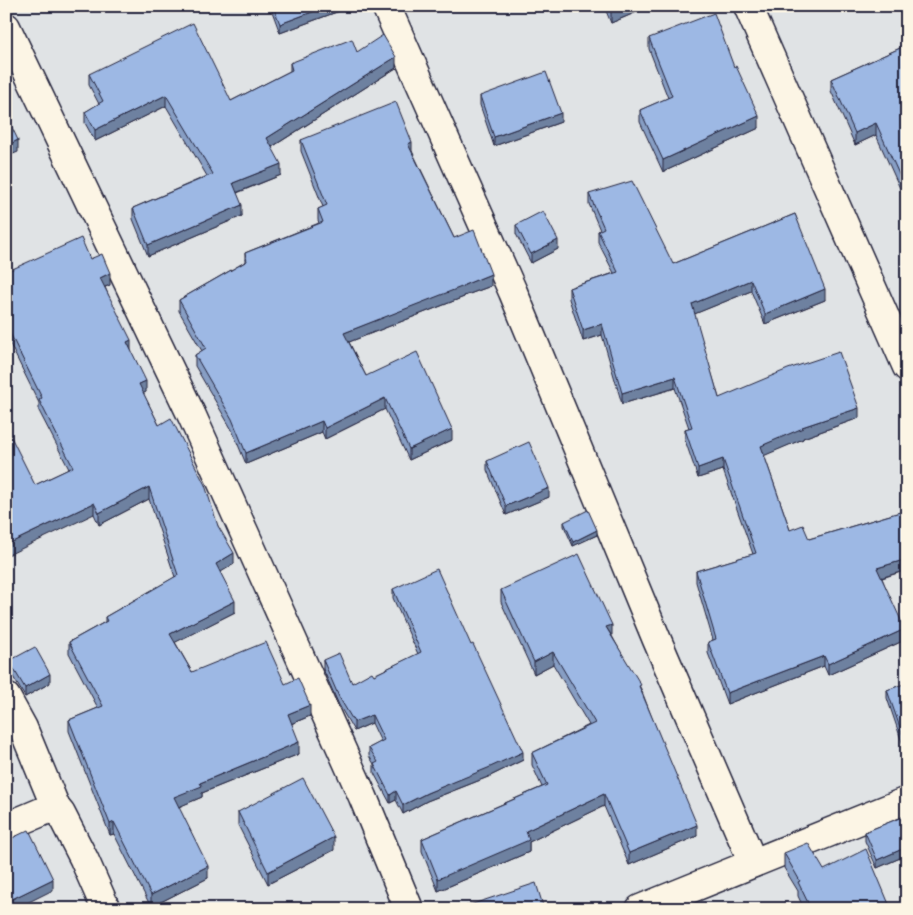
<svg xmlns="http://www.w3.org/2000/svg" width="913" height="915" font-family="'Playpen Sans',sans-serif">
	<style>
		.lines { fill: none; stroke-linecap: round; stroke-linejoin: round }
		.street-casing { stroke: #22223b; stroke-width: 31 }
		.street { stroke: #fcf5e5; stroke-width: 28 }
		.wall { fill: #879ec4; stroke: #22223b }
		.shaded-wall { fill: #6e81a0; stroke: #22223b }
		.building { fill: #9db8e4; stroke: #22223b }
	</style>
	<rect width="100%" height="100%" fill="#e0e3e5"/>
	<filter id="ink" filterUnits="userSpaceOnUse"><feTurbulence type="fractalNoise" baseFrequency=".02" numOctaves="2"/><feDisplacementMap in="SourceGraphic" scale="10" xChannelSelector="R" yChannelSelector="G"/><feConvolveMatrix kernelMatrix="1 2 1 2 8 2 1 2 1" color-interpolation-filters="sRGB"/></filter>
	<g filter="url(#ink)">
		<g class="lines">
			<defs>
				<g id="street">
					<polyline points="386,6 513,292 657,640 753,863"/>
					<polyline points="748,6 907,367"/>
					<polyline points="6,27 192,416 363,797 409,909"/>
					<polyline points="6,697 23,728 56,808 61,814 84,859 106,909"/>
					<polyline points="6,827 51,808 56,808"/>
					<polyline points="640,909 907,801"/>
				</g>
			</defs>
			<use href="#street" class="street-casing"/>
			<use href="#street" class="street"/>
		</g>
		<g class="wall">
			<polygon points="270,6 342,6 342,10 280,33"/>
			<polygon points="604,6 651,6 611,23"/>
			<polygon points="649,38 734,67 759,128 663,172 640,122 640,110 668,98 649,49"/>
			<polygon points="907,45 907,204 876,135 855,145 831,91 831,79"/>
			<polygon points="357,52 396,68 272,147 281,175 237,193 242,216 148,256 133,219 133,208 207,176 166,106 95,141 85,123 85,112 99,104 89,85 89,74 231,101 290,71 290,63"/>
			<polygon points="480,96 561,122 494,146 480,105"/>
			<polygon points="301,140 412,151 454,238 491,286 464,296 464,297 349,342 366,376 452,440 409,460 385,409 325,439 322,432 246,464 232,430 195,366 195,355 202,351 179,311 179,300 245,262 245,253 319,223 318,220 318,209 323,207 301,151"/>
			<polygon points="589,194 673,264 795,214 825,300 765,324 751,291 694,314 719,398 859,418 803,438 803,439 764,455 790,530 809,539 907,510 907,570 882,578 905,640 828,675 824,666 727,704 708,653 708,642 713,640 696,582 696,571 753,554 723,470 698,478 685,440 685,429 689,428 675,388 622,404 602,335 583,341 569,299 569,288 614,273 598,242 598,231 600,230 589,204"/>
			<polygon points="516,225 558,249 531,263 516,234"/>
			<polygon points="90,259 110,285 105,287 131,351 146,392 143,393 159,425 218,526 234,564 220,572 235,612 175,642 192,672 285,684 310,716 291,724 299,754 202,793 202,797 178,807 208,878 151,907 114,834 110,835 69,731 69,720 98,708 69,653 69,642 105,622 105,617 175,577 149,499 99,525 94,514 35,485 69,469 39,411 39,403 6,336 6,272"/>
			<polygon points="487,461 549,497 506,515 487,470"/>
			<polygon points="564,522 597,535 573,546 564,526"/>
			<polygon points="393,589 471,645 523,760 488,777 427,801 403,814 396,800 390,803 374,773 374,764 369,756 369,748 381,742 372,723 354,731 339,705 323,669 323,660 352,683 374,675 418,654 393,598"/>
			<polygon points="501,590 612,636 641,689 697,836 629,865 604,806 529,842 529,852 438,891 422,851 422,839 542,787 532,765 532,753 589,725 553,664 534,674 501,602"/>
			<polygon points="9,661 50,683 25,697 9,670"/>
			<polygon points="907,683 904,748 887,698 887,690"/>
			<polygon points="238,812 334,850 268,884 238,825"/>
			<polygon points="907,815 907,855 877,868 865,841 865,832"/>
			<polygon points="784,853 824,870 891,909 804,909 798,896 798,891 784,868"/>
		</g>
		<g class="shaded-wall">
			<polygon points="328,6 342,6 342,10 280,33 280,24"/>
			<polygon points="622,6 651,6 611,23 611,11"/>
			<polygon points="396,57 396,68 267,150 267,138"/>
			<polygon points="166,95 166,106 95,141 95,130"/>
			<polygon points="561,113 561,122 494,146 494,137"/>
			<polygon points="759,116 759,128 663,172 663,160"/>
			<polygon points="876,123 876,135 855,145 855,133"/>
			<polygon points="18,140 18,152 6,157 6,146"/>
			<polygon points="412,142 412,154 408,144"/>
			<polygon points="281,164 281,175 233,194 233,183"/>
			<polygon points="242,205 242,216 148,256 148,245"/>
			<polygon points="558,240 558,249 531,263 531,254"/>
			<polygon points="110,273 110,285 100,289 100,278"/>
			<polygon points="491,274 491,286 464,296 464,297 344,344 344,333"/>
			<polygon points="751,280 751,291 692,315 692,304"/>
			<polygon points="825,289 825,300 765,324 765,314"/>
			<polygon points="602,324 602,335 583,341 583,330"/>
			<polygon points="131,340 131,351 127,342"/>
			<polygon points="675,377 675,388 622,404 622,393"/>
			<polygon points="146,381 146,392 139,396 139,384"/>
			<polygon points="385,398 385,409 325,439 325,428"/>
			<polygon points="859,408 859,418 803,438 803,439 761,457 761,446 802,427"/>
			<polygon points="322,421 322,432 246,464 246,453"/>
			<polygon points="452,429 452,440 409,460 409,449"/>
			<polygon points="723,459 723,470 698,478 698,468"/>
			<polygon points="149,487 149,499 99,525 99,513"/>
			<polygon points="549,488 549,497 506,515 506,506"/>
			<polygon points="94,503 94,514 6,556 6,545"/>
			<polygon points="597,530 597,535 573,546 573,542"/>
			<polygon points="234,553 234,564 216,575 216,564"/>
			<polygon points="907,559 907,570 877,579 877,568"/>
			<polygon points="235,601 235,612 170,645 170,634"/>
			<polygon points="612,625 612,636 606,627"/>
			<polygon points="905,629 905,640 828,675 828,664"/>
			<polygon points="553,652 553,664 534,674 534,662"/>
			<polygon points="824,656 824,666 727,704 727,693"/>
			<polygon points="50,674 50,683 25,697 25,688"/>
			<polygon points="310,705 310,716 288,725 288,714"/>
			<polygon points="372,715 372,723 354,731 354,722"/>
			<polygon points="907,738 907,747 904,748 904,739"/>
			<polygon points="299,742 299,754 202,793 202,797 174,809 174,797 200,783"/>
			<polygon points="523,752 523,760 488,777 427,801 403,814 403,805 427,793"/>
			<polygon points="396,791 396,800 390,803 390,795"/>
			<polygon points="604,794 604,806 529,842 529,852 438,891 438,879 526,831"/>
			<polygon points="114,822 114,834 110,835 110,824"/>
			<polygon points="697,825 697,836 629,865 629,853"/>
			<polygon points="334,837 334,850 268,884 268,872"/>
			<polygon points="907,847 907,855 877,868 877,860"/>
			<polygon points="208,866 208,878 151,907 151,895"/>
			<polygon points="53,879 53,890 15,909 6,909 6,902"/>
		</g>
		<g class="building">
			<polygon points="273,6 328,6 280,24"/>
			<polygon points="609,6 622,6 611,11"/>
			<polygon points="714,13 734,67 736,66 759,116 663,160 640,110 672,96 649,38"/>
			<polygon points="193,23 231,101 292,70 290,63 352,39 357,52 383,35 396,57 267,138 281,164 233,183 242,205 148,245 133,208 213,174 166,95 95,130 85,112 103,101 89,74"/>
			<polygon points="907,45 907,192 876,123 855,133 831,79"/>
			<polygon points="546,72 561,113 494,137 480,96"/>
			<polygon points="396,102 412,142 408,144 454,238 474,230 491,274 464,285 464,286 344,333 366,376 417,352 452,429 409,449 385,398 325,428 322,421 246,453 232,419 195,355 206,348 179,300 247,261 245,253 323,222 318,209 327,205 301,140"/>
			<polygon points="6,115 18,140 6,146"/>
			<polygon points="632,181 673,264 795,214 825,289 765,314 751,280 692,304 719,398 788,369 839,352 859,408 802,427 803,428 761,446 790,530 803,525 809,539 907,510 907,559 877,568 905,629 828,664 824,656 727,693 708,642 716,639 696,571 756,553 723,459 698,468 685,429 692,427 675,377 622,393 602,324 583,330 569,288 618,272 598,231 604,228 589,194"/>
			<polygon points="543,211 558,240 531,254 516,225"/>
			<polygon points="81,238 90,259 102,254 110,273 100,278 131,340 127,342 146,381 139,384 159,425 171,418 205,485 218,526 234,553 216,564 235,601 170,634 192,672 266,642 285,684 298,678 310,705 288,714 299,742 200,783 202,786 174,797 208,866 151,895 114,822 110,824 69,720 103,706 69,642 107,621 105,617 178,575 149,487 99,513 94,503 6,545 6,437 10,435 35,485 73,467 39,400 42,398 6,325 6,272"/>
			<polygon points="529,442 549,488 506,506 487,461"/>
			<polygon points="588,510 597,530 573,542 564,522"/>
			<polygon points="579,554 612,625 606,627 641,685 639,686 697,825 629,853 604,794 526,831 529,840 438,879 422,839 547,785 532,753 595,723 553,652 534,662 501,590"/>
			<polygon points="437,569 471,645 473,644 523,752 488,768 427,793 403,805 396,791 390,795 374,764 378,762 369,748 384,740 372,715 354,722 339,697 323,660 339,653 352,683 372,672 374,675 421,652 393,589"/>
			<polygon points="35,647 50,674 25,688 9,661"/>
			<polygon points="907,683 907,738 904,739 887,690"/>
			<polygon points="303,778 334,837 268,872 238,812"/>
			<polygon points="907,815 907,847 877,860 865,832"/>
			<polygon points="29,830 53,879 6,902 6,841"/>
			<polygon points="808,843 824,870 866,849 891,909 811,909 798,882 800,881 784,853"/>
			<polygon points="536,883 544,909 458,909"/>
		</g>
	</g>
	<rect width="913" height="915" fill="none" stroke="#fcf5e5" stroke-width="25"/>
	<rect x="12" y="12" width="888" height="890" fill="none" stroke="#22223b" stroke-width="2" filter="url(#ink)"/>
</svg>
